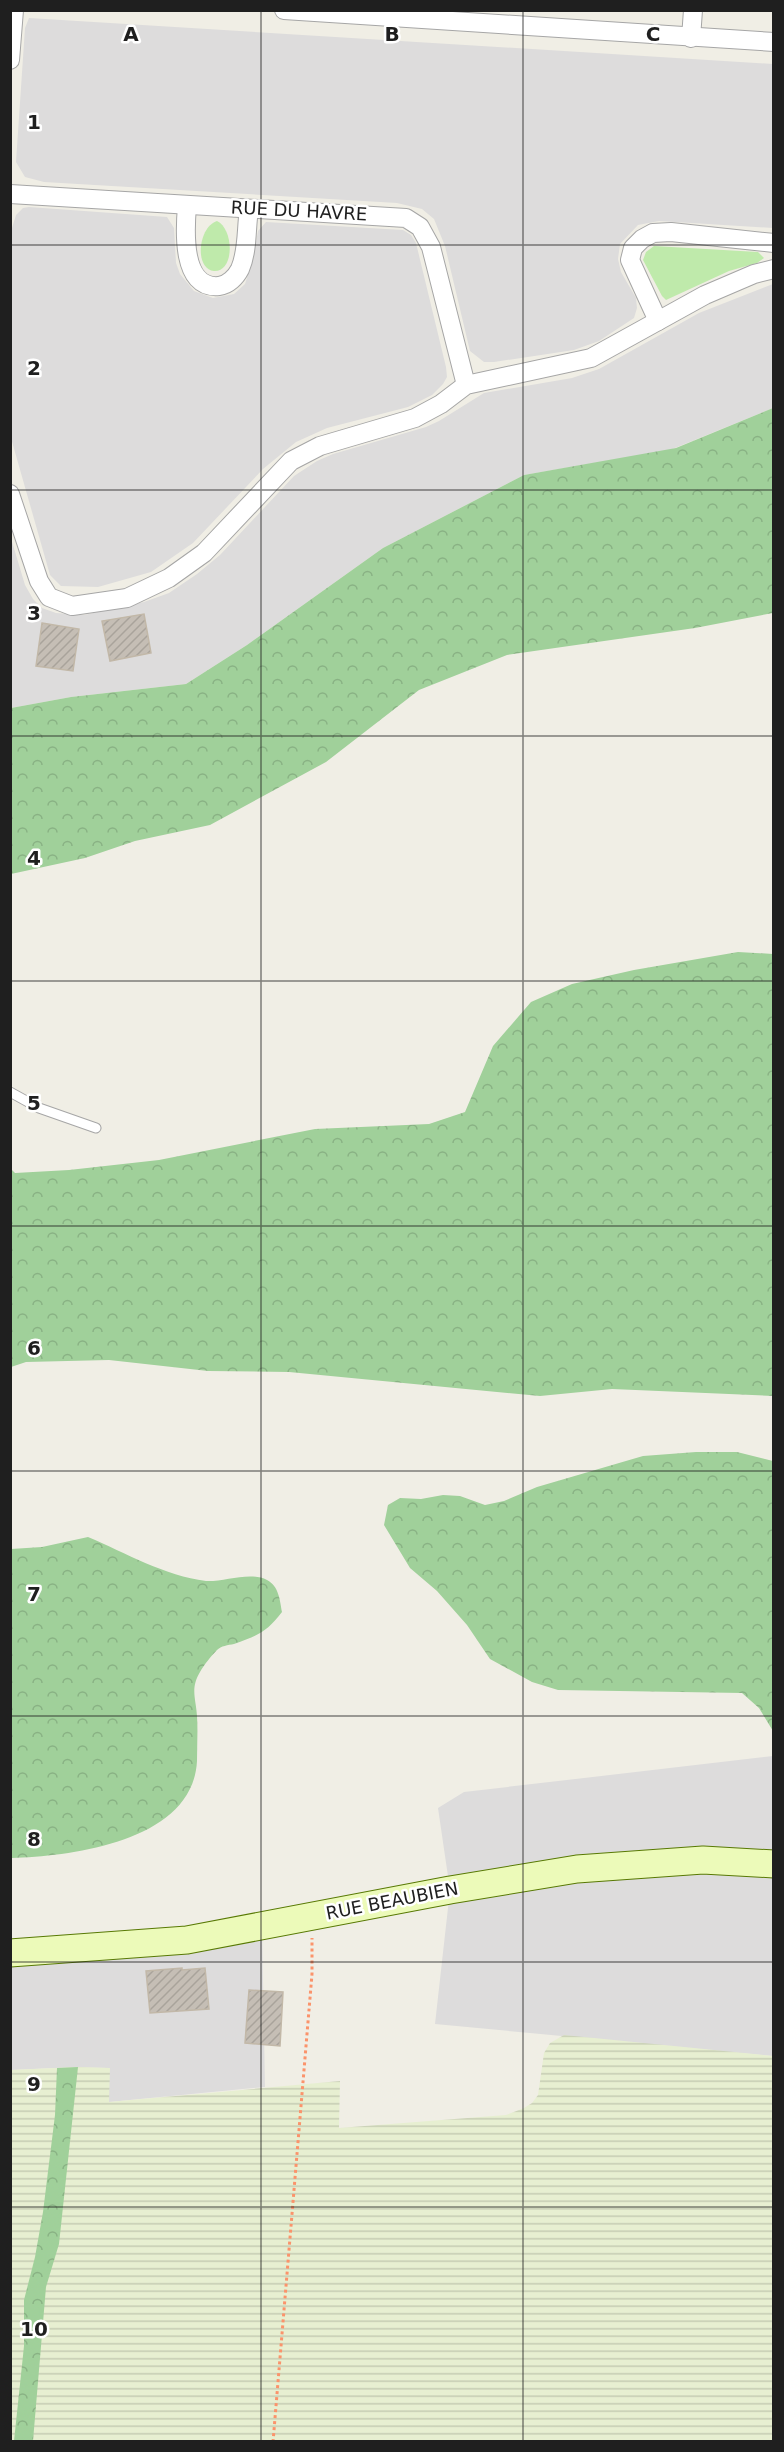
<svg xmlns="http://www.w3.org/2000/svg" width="784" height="2452" font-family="'DejaVu Sans',sans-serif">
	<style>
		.residential { fill: #dddcdc }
		.farmland { fill: url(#farmland-rules) }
		.grass { fill: #bfeaab }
		.forest { fill: url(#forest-crowns) }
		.building { fill: url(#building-hatch); stroke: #c2b8a8; stroke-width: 1.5 }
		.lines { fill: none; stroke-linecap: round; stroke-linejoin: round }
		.lane-casing { stroke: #a6a6a6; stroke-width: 11 }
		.street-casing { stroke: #a6a6a6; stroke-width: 20 }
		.secondary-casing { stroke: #587904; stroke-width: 29 }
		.path { stroke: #fb936b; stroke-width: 3; stroke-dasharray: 3 3; stroke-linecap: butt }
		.lane { stroke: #fff; stroke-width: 9 }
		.street { stroke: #fff; stroke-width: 18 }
		.secondary { stroke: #ecfab9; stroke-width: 27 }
		.grid { fill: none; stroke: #1f1f1f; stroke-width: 1.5; stroke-opacity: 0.55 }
		.labels { text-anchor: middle; stroke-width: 5; stroke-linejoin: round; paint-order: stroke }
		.street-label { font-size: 18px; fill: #1f1f1f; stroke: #fff }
		.grid-label { font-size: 20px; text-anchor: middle; font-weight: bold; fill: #1f1f1f; stroke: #fff; stroke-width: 5; stroke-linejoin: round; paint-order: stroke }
	</style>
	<defs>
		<pattern id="farmland-rules" width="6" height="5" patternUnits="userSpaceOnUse" patternTransform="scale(1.5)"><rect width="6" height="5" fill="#e7efd1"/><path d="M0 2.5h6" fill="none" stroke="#c6ccb3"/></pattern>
		<pattern id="forest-crowns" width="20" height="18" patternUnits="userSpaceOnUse" patternTransform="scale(1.5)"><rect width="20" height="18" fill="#a0d09a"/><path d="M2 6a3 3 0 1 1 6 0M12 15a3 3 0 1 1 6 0" fill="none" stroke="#89b284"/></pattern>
		<pattern id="building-hatch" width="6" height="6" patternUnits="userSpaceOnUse" patternTransform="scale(1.5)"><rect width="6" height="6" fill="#c5beb5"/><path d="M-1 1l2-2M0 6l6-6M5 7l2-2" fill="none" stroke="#a9a39b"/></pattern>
	</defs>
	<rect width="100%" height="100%" fill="#f0eee5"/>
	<g class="residential">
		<polygon points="29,18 773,64 773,228 659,221 638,225 620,244 618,259 621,272 636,298 637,308 634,318 599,341 574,350 494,362 484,362 470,351 445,246 434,219 422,209 397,203 44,182 25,177 16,162 25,28"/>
		<polygon points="29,207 167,217 174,228 176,263 180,274 194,291 213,298 234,294 245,284 253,259 258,231 266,222 403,230 411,235 416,243 446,367 447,377 443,384 432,395 408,407 327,428 296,442 263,469 193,543 151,572 98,587 61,586 50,575 11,438 12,228 16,215 23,208"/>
		<polygon points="773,284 773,408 670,450 524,475 383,548 247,645 186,684 71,697 11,708 10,535 25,585 33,599 42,608 56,613 84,615 144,602 169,593 197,574 220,555 294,476 317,461 333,454 426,427 439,421 484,393 572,378 599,369 699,313"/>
		<polygon points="773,1756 773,2056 435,2024 450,1890 438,1808 464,1792"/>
		<polygon points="262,1926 265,2087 109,2102 109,2068 78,2067 11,2070 10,1953"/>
	</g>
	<polygon class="farmland" points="564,2035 773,2056 773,2441 11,2441 10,2070 78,2067 110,2068 109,2102 340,2081 339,2128 506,2115 524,2108 532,2103 538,2095 544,2053 550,2043"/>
	<g class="grass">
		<path d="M 217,221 C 234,229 235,272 214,271 C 194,269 198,227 217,221 Z"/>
		<polygon points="654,246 758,252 764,258 757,263 729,271 666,300 662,296 643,260 646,252"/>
	</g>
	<g class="forest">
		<polygon points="773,408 773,613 695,628 507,655 419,690 326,762 210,825 135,841 85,858 11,874 11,708 71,697 186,684 247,645 383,548 524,475 676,448"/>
		<polygon points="738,952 773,954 773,1396 612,1389 540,1396 289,1372 208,1371 109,1360 26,1362 11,1367 11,1169 15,1173 69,1170 159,1160 315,1129 429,1124 465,1112 493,1046 531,1002 572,984 634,970"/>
		<polygon points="696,1452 737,1452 773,1461 773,1731 759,1708 742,1693 558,1690 532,1682 490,1659 467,1625 437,1591 410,1568 384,1525 388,1505 400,1498 421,1499 443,1495 460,1496 485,1505 504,1501 537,1487 643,1456"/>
		<path d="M 88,1537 C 126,1553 165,1576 206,1581 C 224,1582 250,1571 267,1580 C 279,1586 280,1601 282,1612 C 267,1632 257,1636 234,1644 C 228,1645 221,1646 217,1650 C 211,1656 204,1665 200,1672 C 190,1689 196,1698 197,1716 C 198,1731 197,1746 197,1761 C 193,1841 73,1856 12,1858 L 10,1858 L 11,1549 L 42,1547 Z"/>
		<polygon points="78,2067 59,2244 46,2287 33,2441 14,2441 24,2346 24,2300 35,2257 43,2212 55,2115 57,2068"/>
	</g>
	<g class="building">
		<polygon points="144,614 151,653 110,661 102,621"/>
		<polygon points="42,623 79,629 73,671 36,666"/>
		<polygon points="182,1968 182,1970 205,1968 209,2009 150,2013 146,1971"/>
		<polygon points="249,1990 283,1992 280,2046 245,2043"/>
	</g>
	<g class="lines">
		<defs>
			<polyline id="lane" points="10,1092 39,1108 96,1128"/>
			<g id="street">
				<polyline points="284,10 774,42"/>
				<polyline points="691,38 693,10"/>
				<polyline points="10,60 14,10"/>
				<polyline points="10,194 406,218 420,227 431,247 466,385"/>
				<path d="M 187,206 C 185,229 181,290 219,286 C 228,285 236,277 240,269 C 248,251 246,228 249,209"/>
				<polyline points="658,321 630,260 633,248 642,239 653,233 671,232 774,243"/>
				<polyline points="10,494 39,581 49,597 72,606 127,598 169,578 204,553 291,461 320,446 415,418 441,404 466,385 591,358 705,295 754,274 774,269"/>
			</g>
			<polyline id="secondary" points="10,1953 187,1940 450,1890 577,1869 703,1860 774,1864"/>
		</defs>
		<use href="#lane" class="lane-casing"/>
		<use href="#street" class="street-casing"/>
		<use href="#secondary" class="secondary-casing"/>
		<polyline class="path" points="273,2442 312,1974 312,1938"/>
		<use href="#lane" class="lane"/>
		<use href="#street" class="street"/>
		<use href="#secondary" class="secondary"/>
	</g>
	<path class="grid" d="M 261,10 L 261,2442M 523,10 L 523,2442M 10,245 L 774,245M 10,490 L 774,490M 10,736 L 774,736M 10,981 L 774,981M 10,1226 L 774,1226M 10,1471 L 774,1471M 10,1716 L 774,1716M 10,1962 L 774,1962M 10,2207 L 774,2207"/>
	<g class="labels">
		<g class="street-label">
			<text transform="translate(299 211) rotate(3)" y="6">RUE DU HAVRE</text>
			<text transform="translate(392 1901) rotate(-11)" y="6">RUE BEAUBIEN</text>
		</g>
	</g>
	<g class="grid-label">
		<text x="131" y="41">A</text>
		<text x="392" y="41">B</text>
		<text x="653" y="41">C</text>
		<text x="34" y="129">1</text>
		<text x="34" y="375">2</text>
		<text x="34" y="620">3</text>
		<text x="34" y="865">4</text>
		<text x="34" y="1110">5</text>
		<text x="34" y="1355">6</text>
		<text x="34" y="1601">7</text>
		<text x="34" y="1846">8</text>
		<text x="34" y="2091">9</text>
		<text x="34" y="2336">10</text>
	</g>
	<rect width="784" height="2452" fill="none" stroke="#1f1f1f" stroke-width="24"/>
</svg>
